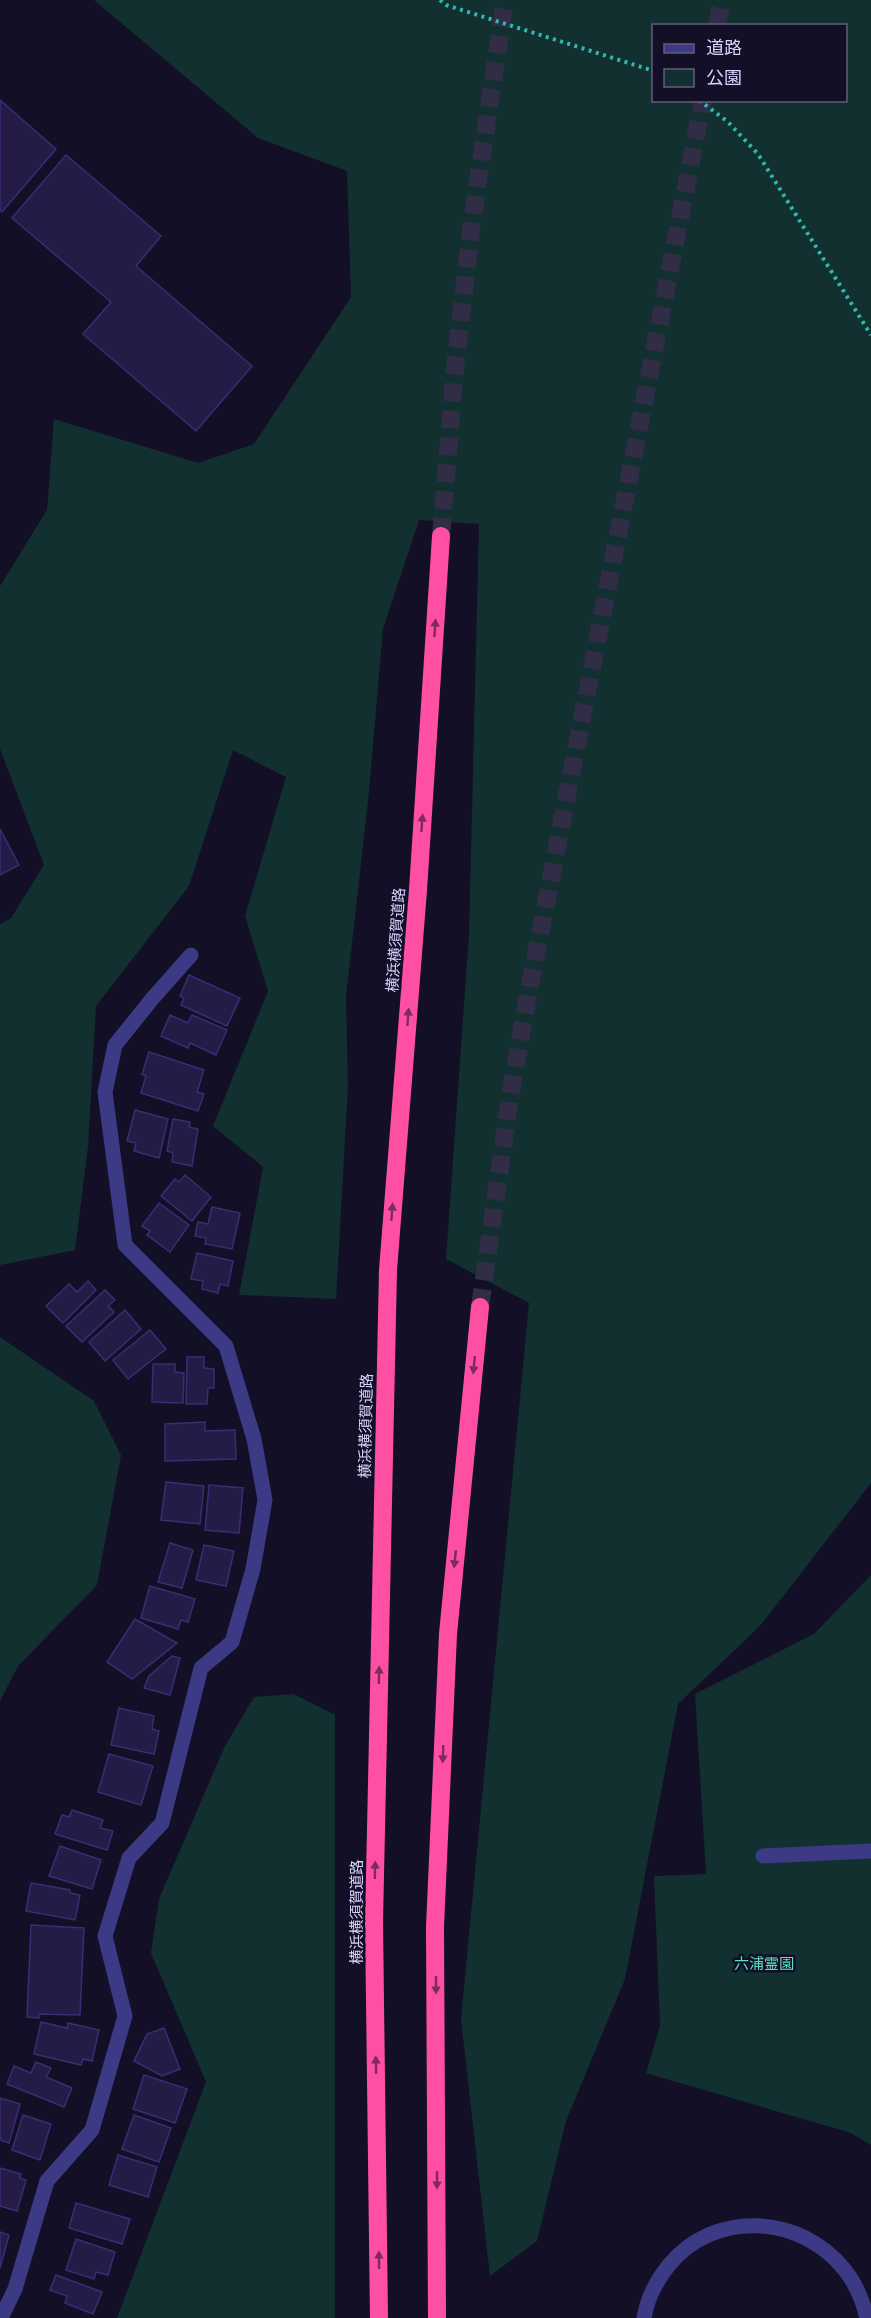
<svg xmlns="http://www.w3.org/2000/svg" width="871" height="2318" font-family="'Fira Sans','Noto Sans JP',sans-serif">
	<style>
		.green { fill: #12302f; fill-rule: evenodd }
		.building { fill: #241b47; stroke: #3b2d73; stroke-width: 1.5 }
		.lines { fill: none; stroke-linecap: round; stroke-linejoin: round }
		.highway-tunnel { stroke: #312d47; stroke-width: 18; stroke-dasharray: 18 9; stroke-linecap: butt }
		.path { stroke: #2fb8b0; stroke-width: 4; stroke-dasharray: 3 4.5; stroke-linecap: butt }
		.lane { stroke: #3d3a85; stroke-width: 15 }
		.street { stroke: #3d3a85; stroke-width: 15 }
		.highway { stroke: #ff4fa3; stroke-width: 18 }
		.oneway { fill: #7d2c5e }
		.labels { text-anchor: middle; stroke-width: 5; stroke-linejoin: round; paint-order: stroke }
		.street-label { font-size: 15px; fill: #d9d4ff; stroke: #130f26 }
		.park-label { font-size: 15px; fill: #5fe0c0; stroke: #130f26 }
	</style>
	<rect width="100%" height="100%" fill="#130f26"/>
	<g class="green">
		<path d="M 94,0 L 871,0 L 871,1483 L 760,1626 L 678,1704 L 625,1979 L 566,2121 L 537,2241 L 490,2276 L 461,2019 L 529,1303 L 446,1259 L 469,934 L 479,524 L 419,520 L 383,629 L 369,791 L 346,997 L 348,1087 L 336,1299 L 239,1295 L 263,1167 L 213,1126 L 268,991 L 245,916 L 286,777 L 233,750 L 189,886 L 96,1006 L 88,1147 L 75,1250 L 0,1265 L 0,924 L 11,918 L 44,865 L 0,749 L 0,586 L 47,510 L 54,419 L 198,463 L 254,444 L 351,297 L 347,171 L 258,138 ZM 654,26 L 846,26 L 846,100 L 654,100 Z"/>
		<polygon points="0,1337 94,1401 121,1455 97,1585 18,1666 0,1701"/>
		<polygon points="871,1575 871,2145 851,2133 646,2073 660,2026 654,1876 706,1874 695,1694 814,1634"/>
		<polygon points="293,1694 335,1715 335,2318 117,2318 206,2082 151,1953 159,1899 224,1748 254,1697"/>
	</g>
	<g class="building">
		<polygon points="0,100 56,149 2,212 0,210"/>
		<polygon points="66,155 161,236 136,266 252,366 196,431 83,334 111,302 12,218"/>
		<polygon points="0,829 19,865 0,875"/>
		<polygon points="189,975 240,998 227,1026 181,1005 184,998 180,996"/>
		<polygon points="170,1015 188,1023 192,1015 227,1030 216,1055 190,1043 188,1048 161,1036"/>
		<polygon points="149,1052 204,1070 197,1092 204,1094 198,1111 141,1093 146,1076 142,1074"/>
		<polygon points="135,1110 168,1119 159,1158 134,1151 136,1143 127,1141"/>
		<polygon points="173,1119 190,1122 189,1127 198,1129 192,1166 172,1162 173,1153 167,1151"/>
		<polygon points="185,1175 211,1197 192,1221 161,1196 175,1179 179,1182"/>
		<polygon points="159,1203 189,1225 170,1252 147,1235 150,1231 142,1226"/>
		<polygon points="212,1207 240,1213 232,1249 205,1244 206,1238 195,1236 198,1222 208,1224"/>
		<polygon points="197,1253 233,1261 228,1286 220,1284 218,1293 202,1289 203,1281 191,1279"/>
		<polygon points="88,1281 96,1290 63,1323 46,1306 69,1284 77,1292"/>
		<polygon points="105,1290 115,1300 108,1306 114,1312 82,1342 66,1326"/>
		<polygon points="125,1310 141,1329 105,1361 89,1342"/>
		<polygon points="150,1330 166,1349 128,1379 113,1360"/>
		<polygon points="187,1357 204,1357 204,1368 214,1369 214,1388 208,1388 207,1404 186,1404"/>
		<polygon points="153,1364 175,1364 175,1372 184,1373 183,1403 152,1402"/>
		<polygon points="205,1422 205,1431 235,1430 236,1459 165,1461 165,1424"/>
		<polygon points="166,1482 204,1486 200,1524 161,1520"/>
		<polygon points="209,1485 243,1488 239,1533 205,1530"/>
		<polygon points="170,1543 193,1550 182,1588 158,1582"/>
		<polygon points="204,1545 234,1551 226,1586 196,1580"/>
		<polygon points="150,1586 195,1599 188,1622 181,1620 178,1629 141,1618"/>
		<polygon points="135,1619 177,1643 132,1679 107,1662"/>
		<polygon points="172,1656 180,1658 170,1695 144,1688 149,1676"/>
		<polygon points="119,1708 154,1716 152,1729 159,1731 154,1754 111,1745"/>
		<polygon points="109,1754 153,1766 141,1805 98,1792"/>
		<polygon points="72,1810 103,1820 100,1828 113,1831 107,1850 55,1834 62,1815 69,1817"/>
		<polygon points="60,1846 101,1860 92,1889 49,1876"/>
		<polygon points="31,1883 70,1890 70,1893 80,1895 75,1920 26,1911"/>
		<polygon points="31,1925 84,1928 80,2015 39,2014 39,2018 27,2017"/>
		<polygon points="41,2022 67,2028 68,2023 99,2030 92,2061 83,2059 81,2065 34,2054"/>
		<polygon points="164,2028 180,2069 162,2076 134,2061 147,2034"/>
		<polygon points="36,2062 51,2068 46,2077 72,2088 64,2107 7,2084 14,2066 31,2073"/>
		<polygon points="144,2075 187,2089 175,2123 133,2109"/>
		<polygon points="0,2098 20,2104 9,2143 0,2140"/>
		<polygon points="23,2115 51,2124 40,2160 12,2150"/>
		<polygon points="134,2115 171,2128 159,2162 122,2149"/>
		<polygon points="118,2155 157,2167 148,2197 109,2185"/>
		<polygon points="0,2168 21,2174 20,2178 26,2180 17,2211 0,2206"/>
		<polygon points="76,2203 130,2219 122,2244 69,2228"/>
		<polygon points="0,2232 9,2235 0,2268"/>
		<polygon points="76,2239 115,2252 108,2275 96,2272 94,2279 66,2270"/>
		<polygon points="56,2275 102,2292 93,2314 65,2303 67,2296 50,2290"/>
	</g>
	<g class="lines">
		<g class="highway-tunnel">
			<polyline points="717,26 722,0"/>
			<polyline points="441,536 455,368 472,222 505,0"/>
			<polyline points="480,1307 510,1097 529,990 703,100"/>
		</g>
		<g class="path">
			<polyline points="440,0 446,5 654,71"/>
			<polyline points="699,100 728,122 758,154 871,335"/>
		</g>
		<g class="lane">
			<polyline points="763,1856 871,1851"/>
			<path d="M 644,2318 C 647,2299 657,2280 669,2265 C 714,2210 800,2214 844,2269 C 855,2282 863,2302 867,2318"/>
		</g>
		<polyline class="street" points="1,2318 15,2289 47,2181 92,2130 125,2016 105,1936 129,1858 162,1823 201,1668 232,1642 253,1569 265,1500 254,1439 226,1346 125,1245 105,1092 115,1045 152,999 191,955"/>
		<g class="highway">
			<polyline points="379,2318 374,1922 388,1270 418,890 441,536"/>
			<polyline points="437,2318 435,1927 448,1634 480,1307"/>
		</g>
	</g>
	<defs><path id="oneway-solid" d="M-6-.8H1V-3.2L6.5 0L1 3.2V.8H-6Z" transform="scale(1.5)"/></defs>
	<g class="oneway">
		<use href="#oneway-solid" transform="translate(435 628) rotate(-86)"/>
		<use href="#oneway-solid" transform="translate(422 823) rotate(-86)"/>
		<use href="#oneway-solid" transform="translate(408 1017) rotate(-86)"/>
		<use href="#oneway-solid" transform="translate(392 1212) rotate(-86)"/>
		<use href="#oneway-solid" transform="translate(474 1365) rotate(96)"/>
		<use href="#oneway-solid" transform="translate(455 1559) rotate(96)"/>
		<use href="#oneway-solid" transform="translate(379 1675) rotate(-89)"/>
		<use href="#oneway-solid" transform="translate(443 1754) rotate(92)"/>
		<use href="#oneway-solid" transform="translate(375 1870) rotate(-89)"/>
		<use href="#oneway-solid" transform="translate(436 1985) rotate(90)"/>
		<use href="#oneway-solid" transform="translate(376 2065) rotate(-91)"/>
		<use href="#oneway-solid" transform="translate(437 2180) rotate(90)"/>
		<use href="#oneway-solid" transform="translate(379 2260) rotate(-91)"/>
	</g>
	<g class="labels">
		<g class="street-label">
			<text transform="translate(396 940) rotate(-86)" y="5">横浜横須賀道路</text>
			<text transform="translate(366 1426) rotate(-89)" y="5">横浜横須賀道路</text>
			<text transform="translate(357 1912) rotate(-90)" y="5">横浜横須賀道路</text>
		</g>
		<g class="park-label">
			<text x="764" y="1969">六浦霊園</text>
		</g>
	</g>
	<rect x="652" y="24" width="195" height="78" fill="#130f26" stroke="#625e7d" stroke-width="1.5"/>
	<rect x="664" y="44" width="30" height="9" fill="#3d3a85" stroke="#625e7d" stroke-width="1.5"/>
	<text x="706" y="54" font-size="18" fill="#d9d4ff">道路</text>
	<rect x="664" y="69" width="30" height="18" fill="#12302f" stroke="#625e7d" stroke-width="1.5"/>
	<text x="706" y="84" font-size="18" fill="#d9d4ff">公園</text>
</svg>
